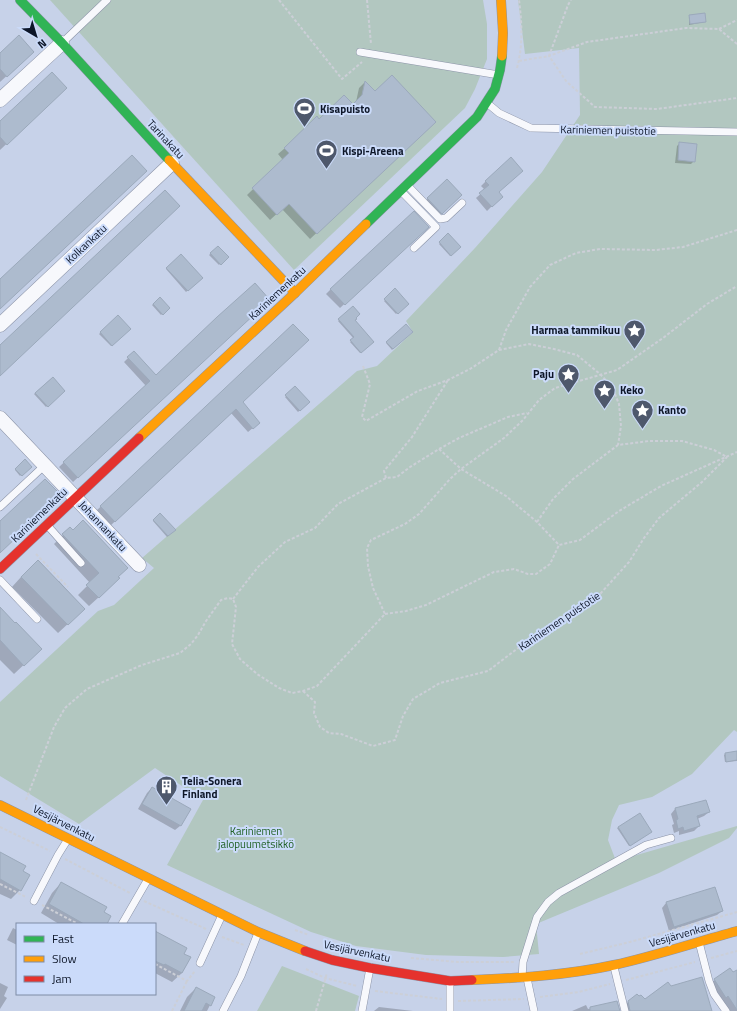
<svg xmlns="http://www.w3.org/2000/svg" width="737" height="1011" font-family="'Titillium Web',sans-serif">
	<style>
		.green { fill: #b2c7c0 }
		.shadow { fill: #0003 }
		.building { fill: #adbbce; stroke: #9ba9bb }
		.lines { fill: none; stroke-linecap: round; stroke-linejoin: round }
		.lane-casing { stroke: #8c94a8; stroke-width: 8 }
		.street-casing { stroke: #8c94a8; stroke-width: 15 }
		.fast-casing { stroke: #8c94a8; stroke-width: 10 }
		.slow-casing { stroke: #8c94a8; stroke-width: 10 }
		.jam-casing { stroke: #8c94a8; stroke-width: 10 }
		.path { stroke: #cccfd7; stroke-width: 2; stroke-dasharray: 3 2; stroke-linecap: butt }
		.lane { stroke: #f7f8fc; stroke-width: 7 }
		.street { stroke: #f7f8fc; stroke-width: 14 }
		.fast { stroke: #30b455; stroke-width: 9 }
		.slow { stroke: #ff9f0a; stroke-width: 9 }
		.jam { stroke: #e5322d; stroke-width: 9 }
		.labels { text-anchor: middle; stroke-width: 4; stroke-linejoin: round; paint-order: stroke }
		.poi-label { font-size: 11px; font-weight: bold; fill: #0d1628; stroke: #cbdbfa; text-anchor: start }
		.street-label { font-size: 11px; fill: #0d1628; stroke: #cbdbfa }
		.park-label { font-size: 11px; fill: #206024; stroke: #cbdbfa }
	</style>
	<rect width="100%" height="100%" fill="#c7d2e9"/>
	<g class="green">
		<polygon points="50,0 483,0 487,24 487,59 475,89 465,108 294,270"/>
		<polygon points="518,0 737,0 737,732 734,730 692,774 652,797 619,805 612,820 608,840 616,861 737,826 737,828 729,838 659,873 536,924 539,954 503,957 426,955 356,946 311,932 167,865 203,800 155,768 79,824 0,776 0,702 98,611 114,605 154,568 142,558 357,371 377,366 413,332 406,321 475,248 542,172 580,115 579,48 525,54"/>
		<polygon points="282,966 359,996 355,1011 257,1011"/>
	</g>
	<g class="shadow">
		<polygon points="690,16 705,22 689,25 689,17"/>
		<polygon points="33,52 0,82 0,55"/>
		<polygon points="365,82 375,93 429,128 310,239 282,209 270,220 247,195 283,160 278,154 285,148 319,120 353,105 356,102 359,88"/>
		<polygon points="66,88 0,150 0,122"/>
		<polygon points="680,143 694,161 691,164 675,163 677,146"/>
		<polygon points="447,181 456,200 437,217 423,203"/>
		<polygon points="486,181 498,193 497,201 487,211 476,198 485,190 481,186"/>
		<polygon points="423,231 340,308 326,294 331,289"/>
		<polygon points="448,235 460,247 450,256 439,244"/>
		<polygon points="218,247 227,257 219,265 209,255"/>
		<polygon points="181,255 202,278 186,292 166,269"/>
		<polygon points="395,290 408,304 396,314 384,301"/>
		<polygon points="160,298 169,308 161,315 152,305"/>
		<polygon points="264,304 73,482 59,467 146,386 124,362 134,352 156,377"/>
		<polygon points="353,307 354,320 373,342 360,353 350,342 354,339 338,321"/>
		<polygon points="118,317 129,329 111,346 99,334"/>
		<polygon points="293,326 242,403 254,427 248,432 231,413 110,526 96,511"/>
		<polygon points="405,326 411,332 392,350 386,343"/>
		<polygon points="52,378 64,391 46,407 34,394"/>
		<polygon points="295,388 309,402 298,412 285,397"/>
		<polygon points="25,461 30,467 20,476 15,470"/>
		<polygon points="160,514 174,529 167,537 153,521"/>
		<polygon points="70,528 117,577 109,588 89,606 78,595 90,583 54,544"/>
		<polygon points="21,577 57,582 59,581 84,609 58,633 12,587"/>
		<polygon points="0,608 31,658 14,674 0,660"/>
		<polygon points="737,752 737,761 725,762 724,755 725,754"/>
		<polygon points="152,788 189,809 180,826 175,830 138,809 147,793"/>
		<polygon points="675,809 709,812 704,816 697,819 699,826 694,831 679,835 679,831 674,833 672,825 674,824 671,814"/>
		<polygon points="619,827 649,833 629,846 617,828"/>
		<polygon points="0,853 22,871 20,890 11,899 0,894"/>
		<polygon points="61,883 103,912 106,924 59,924 41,913 52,893"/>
		<polygon points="666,903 722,911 717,915 669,931 662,908"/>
		<polygon points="13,928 17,930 17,945 7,940"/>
		<polygon points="155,932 183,954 190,958 182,973 172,982 155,973"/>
		<polygon points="737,971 737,1011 730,1011 711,983 716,979 733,974"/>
		<polygon points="0,983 8,987 4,996 7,998 0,1009"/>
		<polygon points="671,987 711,1011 625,1011 624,1006 628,1002 644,1001"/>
		<polygon points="196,988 214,997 207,1011 180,1011 187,997"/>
		<polygon points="617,1002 619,1011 572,1011 586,1005 588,1009"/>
		<polygon points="379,1007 413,1011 374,1011"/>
	</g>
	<g class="building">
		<polygon points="705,13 706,22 690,24 689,15"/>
		<polygon points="19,35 34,52 7,77 0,69 0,53"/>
		<polygon points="52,72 67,88 7,145 0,137 0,121"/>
		<polygon points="392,75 436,122 317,234 289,204 277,215 252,188 289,153 284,148 317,116 319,119 344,95 353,104 362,95 365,81 375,91"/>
		<polygon points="679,142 697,144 695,162 678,160"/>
		<polygon points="132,155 147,171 0,309 0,279"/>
		<polygon points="511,157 523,171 499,192 503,197 492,207 479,193 489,185 485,181"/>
		<polygon points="447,179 462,195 442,214 427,198"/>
		<polygon points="165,190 180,206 0,376 0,345"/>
		<polygon points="414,211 429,227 345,305 330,289"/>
		<polygon points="448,233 461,247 451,256 439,242"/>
		<polygon points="218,246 229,257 221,265 210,253"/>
		<polygon points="181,254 203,278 188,291 166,268"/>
		<polygon points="255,283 270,300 78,478 63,462 150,381 127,357 134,351 156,375 217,317"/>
		<polygon points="395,288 409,304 398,314 384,299"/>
		<polygon points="160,297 170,308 163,315 153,304"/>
		<polygon points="353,306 360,314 356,318 357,319 355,320 374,342 361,353 350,340 354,337 338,319"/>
		<polygon points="118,315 131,329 112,346 100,332"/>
		<polygon points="293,324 309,340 243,402 260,423 253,429 236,409 115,522 100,506"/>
		<polygon points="406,324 413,332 393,349 386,342"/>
		<polygon points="53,377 65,391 48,407 35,393"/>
		<polygon points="295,386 310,402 300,411 285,395"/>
		<polygon points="25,459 32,467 22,476 15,469"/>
		<polygon points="45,479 61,495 0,553 0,521"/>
		<polygon points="160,513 176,530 168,536 153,520"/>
		<polygon points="83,520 128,568 118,577 120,578 99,598 86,585 99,573 62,534 70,527 73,530"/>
		<polygon points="38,560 85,609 68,625 21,577"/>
		<polygon points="0,607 15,623 16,622 42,649 24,666 0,640"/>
		<polygon points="737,751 737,760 726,762 725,753"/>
		<polygon points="152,787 191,809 181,826 142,804"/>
		<polygon points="706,800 710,812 697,816 700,826 684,831 683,827 678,829 676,820 678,819 675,808"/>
		<polygon points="640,813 652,832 630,846 618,827"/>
		<polygon points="0,852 26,866 23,871 30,875 21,891 0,879"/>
		<polygon points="61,882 107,907 104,912 111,916 107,924 84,924 49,904"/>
		<polygon points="715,887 723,911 674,927 666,902"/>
		<polygon points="155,931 187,948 184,954 191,957 182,973 165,964 164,965 155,961"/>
		<polygon points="730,968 733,972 737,970 737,1010 728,996 726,998 714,979"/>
		<polygon points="702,977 712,1011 630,1011 628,1001 637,994 639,996 641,995 645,999 668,982 671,986"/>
		<polygon points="196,987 215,997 211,1006 206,1003 202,1011 184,1011"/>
		<polygon points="617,1001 620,1011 590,1011 590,1007"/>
	</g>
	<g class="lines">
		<defs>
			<g id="lane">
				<polyline points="62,43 107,0"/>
				<polyline points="360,52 499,75"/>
				<polyline points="487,103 499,113 531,128 737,132"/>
				<polyline points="407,185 440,219 446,218 462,203"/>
				<polyline points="401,191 436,227 414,248"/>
				<polyline points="0,507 45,465"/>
				<polyline points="47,525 81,563"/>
				<polyline points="0,580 37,619"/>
				<polyline points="34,901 58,855 68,839"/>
				<polyline points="122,924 148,879"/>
				<polyline points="699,942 709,981 714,994 726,1011"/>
				<polyline points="200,963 222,915"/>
				<polyline points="614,967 625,1011"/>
				<polyline points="522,978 523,962 537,917 548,902 559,893 646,845 671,838"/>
				<polyline points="527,978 534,1011"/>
				<polyline points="223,1011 241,976 258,933"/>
				<polyline points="362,1011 370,968"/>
				<polyline points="450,1011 450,981"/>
			</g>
			<g id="street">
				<polyline points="0,100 62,43"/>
				<polyline points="0,325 172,163"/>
				<polyline points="0,418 139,565"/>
			</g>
			<g id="fast">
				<polyline points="20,0 62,43 169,160"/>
				<polyline points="366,224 477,117 495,89 500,70 502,56"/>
			</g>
			<g id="slow">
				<polyline points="501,0 503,33 502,56"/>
				<polyline points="169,160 295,293"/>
				<polyline points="139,438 295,293 366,224"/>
				<polyline points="0,805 258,932 305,951"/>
				<path d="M 472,980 C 520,978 568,975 614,965 C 655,956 696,942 737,931"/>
			</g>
			<g id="jam">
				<polyline points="0,569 139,438"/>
				<polyline points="305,951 332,960 370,968 450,981 472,980"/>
			</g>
		</defs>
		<use href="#lane" class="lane-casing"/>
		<use href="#street" class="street-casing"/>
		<use href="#fast" class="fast-casing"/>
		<use href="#slow" class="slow-casing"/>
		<use href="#jam" class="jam-casing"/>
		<g class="path">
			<polyline points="279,0 342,79 362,62"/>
			<polyline points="367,0 371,44"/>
			<polyline points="719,29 737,20"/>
			<polyline points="737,44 719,29 686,28 587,42 549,56 566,81 595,107 657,109 737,98"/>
			<polyline points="519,61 549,56 568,5 571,0"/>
			<path d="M 517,68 C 523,46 522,23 519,0"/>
			<polyline points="499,350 506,330 530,287 550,265 576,253 600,249 656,250 683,247 737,230"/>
			<polyline points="363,366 370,384 362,417 366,421 418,391 448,380 470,369 499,350 529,344 554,349 577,355 600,374 612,387 619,404 621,426 618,445"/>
			<polyline points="439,449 461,469 506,496 537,522 559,545 580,540 619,511 661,486 737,452"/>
			<polyline points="386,478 384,471 412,437 448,380"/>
			<polyline points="537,522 553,499 573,479 618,445 649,441 682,441 714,450 727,457"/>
			<polyline points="36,554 68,587"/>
			<polyline points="233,599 258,567 285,542 315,528 338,504 386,478 397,477 410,467 439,449 459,438 508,417 527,413"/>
			<polyline points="385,614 406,611 426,605 494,572 514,569 528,574 536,574 550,564 559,545"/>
			<polyline points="303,691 315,702 314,713 320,727 329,733 341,734 373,746 395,740 403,716 413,699 440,683 488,671 526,642 547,629 569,612 600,594 629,562 644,538 659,518 702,482 727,457"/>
			<polyline points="26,800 54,727 65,708 87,689 142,665 180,653 191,644 198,635 206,621 221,600 228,598 233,599 236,607 232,644 240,659 257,674 279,688 292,693 303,691 317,686 385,614 373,588 368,566 367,548 371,540 405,524 419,514 450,479 461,469 504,438 523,420 539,400 555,388 617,370 663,338 707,304 737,286"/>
			<polyline points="0,827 50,851"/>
			<polyline points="65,859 130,893"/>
			<polyline points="0,884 26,897"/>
			<polyline points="144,901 206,929"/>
			<polyline points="42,905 78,924"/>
			<polyline points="295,930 309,935"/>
			<polyline points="222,937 244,945"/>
			<polyline points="580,954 630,942 737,912"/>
			<polyline points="411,958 458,962 514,962"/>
			<polyline points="711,958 737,951"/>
			<polyline points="155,964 187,981 195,971"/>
			<polyline points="306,969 325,978 357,986"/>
			<polyline points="626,980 695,962"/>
			<polyline points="375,991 442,999"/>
			<polyline points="540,997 579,992 610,984"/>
			<polyline points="458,1001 524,999"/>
			<polyline points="172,1011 187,981"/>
			<polyline points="316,1011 327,973"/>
		</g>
		<use href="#lane" class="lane"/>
		<use href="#street" class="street"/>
		<use href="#fast" class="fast"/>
		<use href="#slow" class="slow"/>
		<use href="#jam" class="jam"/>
	</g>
	<defs>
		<symbol id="stadium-pin" viewBox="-11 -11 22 30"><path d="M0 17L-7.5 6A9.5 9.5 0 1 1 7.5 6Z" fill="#4e586c" stroke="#cbdbfa"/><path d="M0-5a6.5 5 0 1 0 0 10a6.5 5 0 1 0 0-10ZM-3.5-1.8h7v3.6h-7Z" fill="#fff"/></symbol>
		<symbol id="sight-pin" viewBox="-11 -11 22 30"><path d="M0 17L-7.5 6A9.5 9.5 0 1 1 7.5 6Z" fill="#4e586c" stroke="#cbdbfa"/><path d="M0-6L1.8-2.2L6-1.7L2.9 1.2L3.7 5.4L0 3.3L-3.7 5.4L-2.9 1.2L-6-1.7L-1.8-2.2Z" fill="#fff"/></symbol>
		<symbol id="building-pin" viewBox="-11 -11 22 30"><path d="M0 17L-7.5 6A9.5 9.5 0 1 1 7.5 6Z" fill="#4e586c" stroke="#cbdbfa"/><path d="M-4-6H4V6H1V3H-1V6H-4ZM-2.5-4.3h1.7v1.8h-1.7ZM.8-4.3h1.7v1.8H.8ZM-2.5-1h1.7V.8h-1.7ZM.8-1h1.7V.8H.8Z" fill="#fff"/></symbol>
	</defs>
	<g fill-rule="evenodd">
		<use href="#stadium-pin" x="292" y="96" width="25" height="34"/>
		<use href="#stadium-pin" x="314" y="138" width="25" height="34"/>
		<use href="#sight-pin" x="622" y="318" width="25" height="34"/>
		<use href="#sight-pin" x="556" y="362" width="25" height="34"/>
		<use href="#sight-pin" x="592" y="378" width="25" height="34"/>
		<use href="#sight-pin" x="630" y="398" width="25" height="34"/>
		<use href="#building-pin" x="154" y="774" width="25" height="34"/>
	</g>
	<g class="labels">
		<g class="poi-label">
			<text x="320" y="113">Kisapuisto</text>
			<text x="342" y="155">Kispi-Areena</text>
			<text x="620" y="334" text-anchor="end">Harmaa tammikuu</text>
			<text x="554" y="378" text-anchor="end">Paju</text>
			<text x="620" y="394">Keko</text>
			<text x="658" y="414">Kanto</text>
			<text x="182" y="785">Telia-Sonera<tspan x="182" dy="13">Finland</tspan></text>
		</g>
		<g class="street-label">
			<text transform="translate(608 130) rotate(1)" y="4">Kariniemen puistotie</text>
			<text transform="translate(166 139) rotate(47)" y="4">Tarinakatu</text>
			<text transform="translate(86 244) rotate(-43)" y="4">Kolkankatu</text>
			<text transform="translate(277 293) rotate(-43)" y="4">Kariniemenkatu</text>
			<text transform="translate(39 515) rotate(-44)" y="4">Kariniemenkatu</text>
			<text transform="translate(103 526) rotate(47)" y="4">Johannankatu</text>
			<text transform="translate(559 621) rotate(-34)" y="4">Kariniemen puistotie</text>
			<text transform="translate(64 823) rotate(27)" y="4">Vesijärvenkatu</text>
			<text transform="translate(682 934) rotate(-16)" y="4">Vesijärvenkatu</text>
			<text transform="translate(357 951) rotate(12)" y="4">Vesijärvenkatu</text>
		</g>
		<g class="park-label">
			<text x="256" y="835">Kariniemen<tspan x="256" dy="13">jalopuumetsikkö</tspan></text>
		</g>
	</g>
	<rect x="16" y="923" width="140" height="72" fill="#cbdbfa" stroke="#7f8ca6"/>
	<rect x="24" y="936" width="20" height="6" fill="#30b455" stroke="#7f8ca6"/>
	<text x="52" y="943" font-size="12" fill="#0d1628">Fast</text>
	<rect x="24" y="956" width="20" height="6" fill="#ff9f0a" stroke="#7f8ca6"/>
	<text x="52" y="963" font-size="12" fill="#0d1628">Slow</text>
	<rect x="24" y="976" width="20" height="6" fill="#e5322d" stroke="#7f8ca6"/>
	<text x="52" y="983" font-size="12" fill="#0d1628">Jam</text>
	<g transform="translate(36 36) rotate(142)" stroke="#cbdbfa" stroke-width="3" paint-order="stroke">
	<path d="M0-3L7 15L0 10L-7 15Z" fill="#0d1628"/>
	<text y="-6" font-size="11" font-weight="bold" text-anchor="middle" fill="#0d1628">N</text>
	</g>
</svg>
